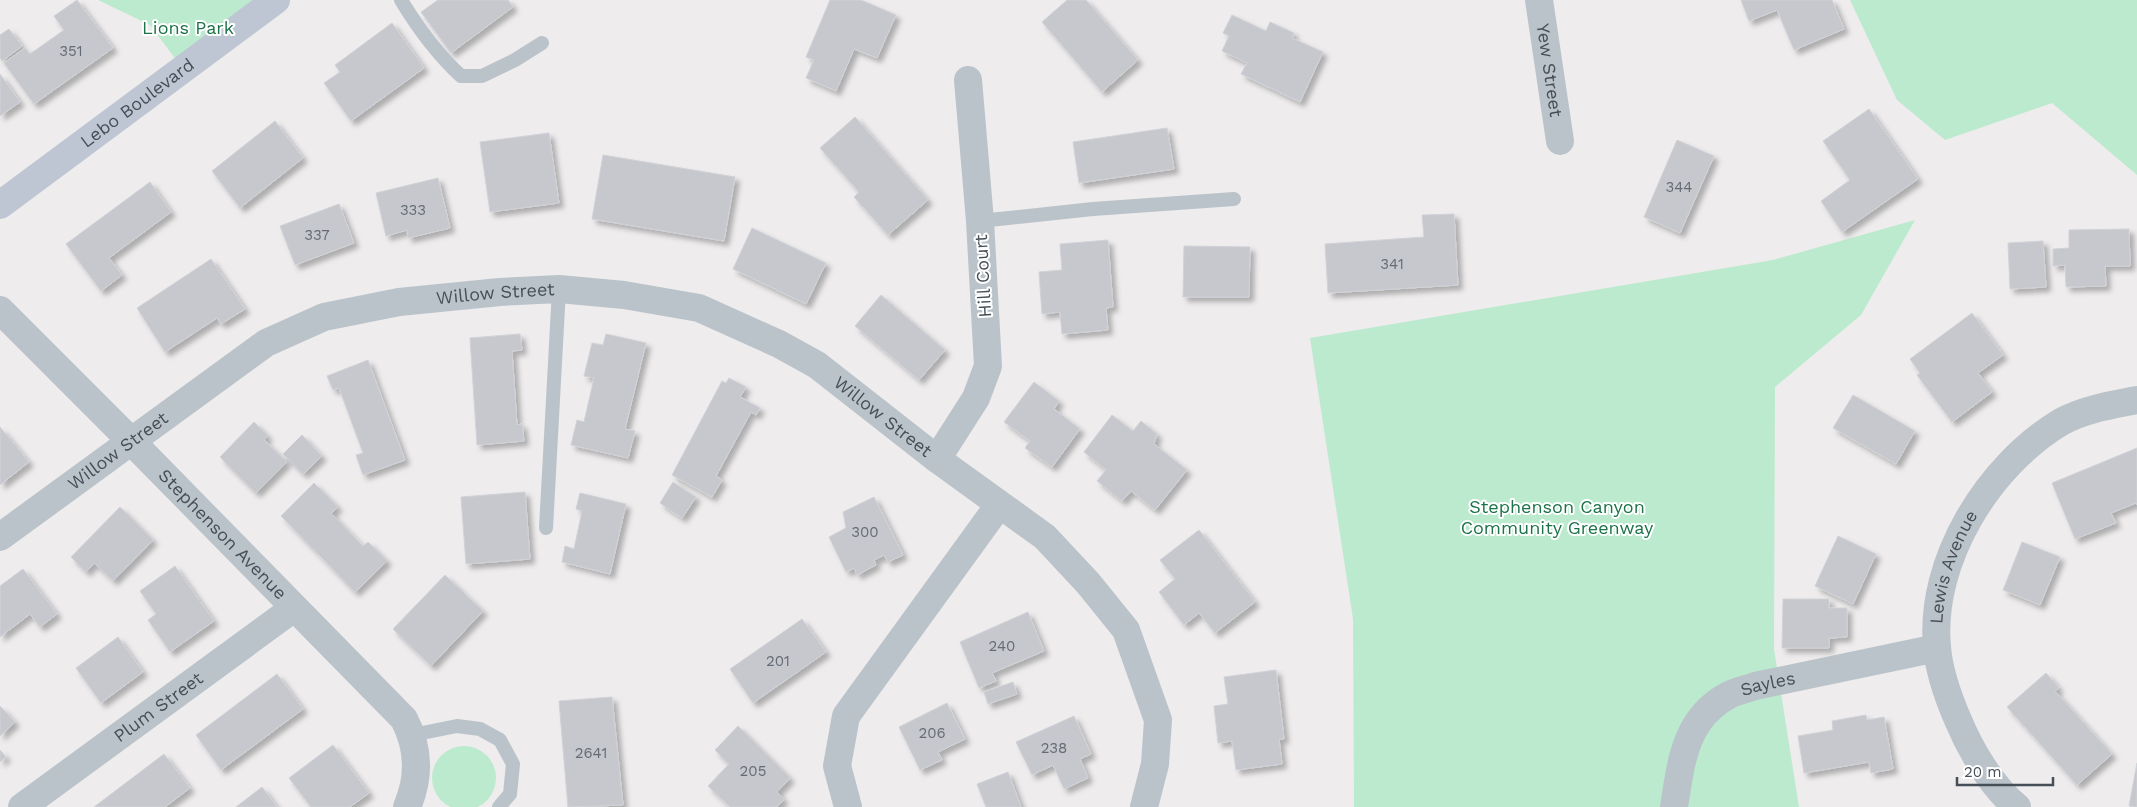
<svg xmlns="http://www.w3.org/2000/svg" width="2137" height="807" font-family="'Work Sans',sans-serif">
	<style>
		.green { fill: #bceacf }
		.building { fill: #c7c8ce; stroke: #d0d2d7; filter: url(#shadow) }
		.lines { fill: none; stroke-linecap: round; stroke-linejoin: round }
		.lane { stroke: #bbc3ca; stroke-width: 14 }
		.street { stroke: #bbc3ca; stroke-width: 28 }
		.secondary { stroke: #bdc6d2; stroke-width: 28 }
		.labels { text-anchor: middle; stroke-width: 4; stroke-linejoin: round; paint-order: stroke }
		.number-label { font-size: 15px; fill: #666c75 }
		.park-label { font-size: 18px; fill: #1d724a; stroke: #fff }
		.street-label { font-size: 18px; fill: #464e57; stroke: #fff }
	</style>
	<defs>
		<filter id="shadow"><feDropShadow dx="4.5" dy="4.5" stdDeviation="2.5" flood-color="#0004"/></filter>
	</defs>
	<rect width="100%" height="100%" fill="#eeecec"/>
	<g class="green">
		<polygon points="98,0 276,0 183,69 150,25"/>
		<polygon points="1850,0 2137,0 2137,175 2052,103 1945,140 1897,100"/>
		<polygon points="1915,220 1861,315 1775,387 1774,649 1799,807 1354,807 1353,619 1310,338 1773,260"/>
		<circle cx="464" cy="778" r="32"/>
	</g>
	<g class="building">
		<polygon points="77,0 113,48 34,104 4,63 25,48 30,54 64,30 54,16"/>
		<polygon points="438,0 508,0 513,7 451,53 421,12"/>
		<polygon points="830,0 861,0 896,15 877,58 854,49 836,91 806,78 814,60 806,57"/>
		<polygon points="1067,0 1086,0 1138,60 1102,92 1042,22"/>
		<polygon points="1741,0 1832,0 1844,29 1794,50 1777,10 1749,21"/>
		<polygon points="1232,15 1266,31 1270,22 1294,33 1292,38 1323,52 1300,102 1241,74 1247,63 1222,51 1229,36 1223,33"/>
		<polygon points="392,23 424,68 351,121 324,83 340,72 335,65"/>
		<polygon points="9,29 22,46 2,61 0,57 0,35"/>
		<polygon points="0,74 20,102 0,116"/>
		<polygon points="1869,109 1918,179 1842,232 1821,201 1850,180 1823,141"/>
		<polygon points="855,117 928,200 888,235 854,197 859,192 820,148"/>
		<polygon points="275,121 303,158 240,208 212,171"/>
		<polygon points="1167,128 1174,169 1079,183 1073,142"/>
		<polygon points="549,133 559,203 490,212 480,142"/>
		<polygon points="1677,140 1714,156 1680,233 1644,217"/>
		<polygon points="603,155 735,177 724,241 592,219"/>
		<polygon points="438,178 450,228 408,238 407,230 386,236 376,193"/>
		<polygon points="150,182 171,212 109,258 122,275 101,291 66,244"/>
		<polygon points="339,204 354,243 295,265 280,226"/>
		<polygon points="1454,214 1458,285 1328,293 1325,244 1424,237 1422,215"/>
		<polygon points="752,228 826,263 806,304 733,269"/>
		<polygon points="2129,229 2130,266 2105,266 2106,286 2066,287 2065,265 2053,266 2053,249 2069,248 2069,230"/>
		<polygon points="1108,240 1113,307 1106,308 1108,330 1062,334 1060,312 1042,314 1039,272 1062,270 1060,244"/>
		<polygon points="2043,241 2046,287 2010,289 2008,243"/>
		<polygon points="1184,246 1250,247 1249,297 1183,297"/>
		<polygon points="211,259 245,309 221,324 217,318 165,352 137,308"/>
		<polygon points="881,295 945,350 919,380 855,326"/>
		<polygon points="1972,313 2003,355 1978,373 1992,392 1952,422 1917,375 1920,373 1910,359"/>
		<polygon points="520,334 522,350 512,351 517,425 522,424 524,441 477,445 470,338"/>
		<polygon points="606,334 646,343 625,429 635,431 628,458 571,445 577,420 584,422 594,378 584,376 592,343 603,345"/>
		<polygon points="368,360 405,460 363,475 356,455 363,453 339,388 333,390 327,376"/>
		<polygon points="729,378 746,387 740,397 760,408 756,415 751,412 716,476 722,480 712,497 672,475 722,381 726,383"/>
		<polygon points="1034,382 1059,401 1054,409 1080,429 1052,467 1025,448 1030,441 1004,422"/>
		<polygon points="1853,395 1915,431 1896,464 1833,428"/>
		<polygon points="1112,415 1133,431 1141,421 1157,434 1154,444 1187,470 1155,510 1131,491 1122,501 1097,481 1106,470 1084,452"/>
		<polygon points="254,422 268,436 264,440 287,462 256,493 220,457"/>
		<polygon points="0,427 29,462 0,485"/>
		<polygon points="302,435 322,456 303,474 283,454"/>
		<polygon points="2137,448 2137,505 2136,503 2111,513 2116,523 2075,539 2052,483"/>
		<polygon points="673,482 696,497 682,518 660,503"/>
		<polygon points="314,483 338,507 331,513 363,546 368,542 387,561 355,592 281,516"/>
		<polygon points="525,492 530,559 466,564 461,497"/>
		<polygon points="580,493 626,504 610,574 562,562 565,546 574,549 582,511 576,509"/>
		<polygon points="874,497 903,555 888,562 884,555 874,560 876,565 857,575 854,568 846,572 829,537 846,528 843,512"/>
		<polygon points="120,507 153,540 113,581 94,563 86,572 71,557"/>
		<polygon points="1199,530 1255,602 1215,633 1199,613 1184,625 1159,592 1175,579 1160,560"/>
		<polygon points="1838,536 1876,554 1853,604 1815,586"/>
		<polygon points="2022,542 2060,557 2040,605 2003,590"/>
		<polygon points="175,566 214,621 170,652 148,620 156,614 140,591"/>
		<polygon points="23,569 57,614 40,627 30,614 0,637 0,586"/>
		<polygon points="445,575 483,611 431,666 393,629"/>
		<polygon points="1783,599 1829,599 1829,608 1847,608 1847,637 1829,638 1829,648 1782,648"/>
		<polygon points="1028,612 1044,651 992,673 996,681 979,688 960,642"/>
		<polygon points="802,619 826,652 753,703 730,669"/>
		<polygon points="118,637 143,672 101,703 76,668"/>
		<polygon points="1276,670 1284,739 1279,739 1282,764 1236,770 1232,741 1218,743 1214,706 1228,704 1224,677"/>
		<polygon points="2046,673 2059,688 2055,691 2112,754 2077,785 2007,707"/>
		<polygon points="277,674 303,709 221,770 196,735"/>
		<polygon points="1013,682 1017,694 988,704 984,692"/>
		<polygon points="612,697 623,805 568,807 559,701"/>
		<polygon points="947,703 965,739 938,752 942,760 920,770 899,727"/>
		<polygon points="0,706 15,722 0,736"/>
		<polygon points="1866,715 1867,720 1884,717 1893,769 1871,773 1869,762 1804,773 1798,736 1833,730 1832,721"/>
		<polygon points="1074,716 1091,754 1080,759 1088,778 1064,789 1053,765 1032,775 1016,742"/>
		<polygon points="738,726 790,778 777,792 784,799 777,807 730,807 708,786 729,764 715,750"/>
		<polygon points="333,745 369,793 350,807 311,807 289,778"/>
		<polygon points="0,750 6,757 0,762"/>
		<polygon points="164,754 190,788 165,807 94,807"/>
		<polygon points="2137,763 2137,807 2134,807 2129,806"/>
		<polygon points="1008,772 1021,807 986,807 977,784"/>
		<polygon points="262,787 277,807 236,807"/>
	</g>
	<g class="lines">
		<g class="lane">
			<path d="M 401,0 C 418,28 436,53 461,76 L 482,76 L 515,60 L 542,43"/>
			<polyline points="980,221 1093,209 1234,199"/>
			<polyline points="546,528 559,289"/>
			<polyline points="412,735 457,726 480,729 500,740 513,764 510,794 499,807"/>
		</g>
		<g class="street">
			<path id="s1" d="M 1539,0 L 1560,141"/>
			<path id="s2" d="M 0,310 L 132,442 L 404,719 C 419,748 420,777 407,807"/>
			<polyline points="937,459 976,398 988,366 980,221 968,80"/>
			<path id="s3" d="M 0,537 L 266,343 L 324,317 L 399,302 L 500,292 L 559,289 L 624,295 L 699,308 L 779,344 L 817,365 L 937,459 L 1045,537 L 1088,583 L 1126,630 L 1158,720 L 1155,764 L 1144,807"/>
			<path id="s4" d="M 22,807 L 294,608"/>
			<polyline points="848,807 837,766 846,716 999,505"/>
			<path id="s5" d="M 1674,807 C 1681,762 1685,718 1729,695 C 1737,691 1747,689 1755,686 L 1937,648"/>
			<path id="s6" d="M 2017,807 C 1992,787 1970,749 1958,720 C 1948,697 1939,672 1937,647 C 1929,561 1988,466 2061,422 C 2084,409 2112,405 2137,400"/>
		</g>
		<path class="secondary" id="s7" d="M 0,205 L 276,0"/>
	</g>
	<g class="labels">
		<g class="number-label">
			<text x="71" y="56">351</text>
			<text x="1679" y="192">344</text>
			<text x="413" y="215">333</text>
			<text x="317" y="240">337</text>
			<text x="1392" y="269">341</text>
			<text x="865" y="537">300</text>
			<text x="1002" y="651">240</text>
			<text x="778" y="666">201</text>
			<text x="932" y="738">206</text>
			<text x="1054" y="753">238</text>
			<text x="591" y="758">2641</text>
			<text x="753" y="776">205</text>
		</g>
		<g class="park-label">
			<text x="188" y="34">Lions Park</text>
			<text x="1557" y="513">Stephenson Canyon<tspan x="1557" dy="21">Community Greenway</tspan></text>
		</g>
		<g class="street-label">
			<text dy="6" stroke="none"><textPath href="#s1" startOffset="71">Yew Street</textPath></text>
			<text dy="6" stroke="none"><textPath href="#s7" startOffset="171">Lebo Boulevard</textPath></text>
			<text transform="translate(983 276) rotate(-93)" y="6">Hill Court</text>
			<text dy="6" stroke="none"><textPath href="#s3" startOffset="566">Willow Street</textPath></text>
			<text dy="6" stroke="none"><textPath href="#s3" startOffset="986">Willow Street</textPath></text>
			<text dy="6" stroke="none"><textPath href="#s3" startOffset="146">Willow Street</textPath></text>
			<text dy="6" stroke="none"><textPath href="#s2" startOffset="316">Stephenson Avenue</textPath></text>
			<text dy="6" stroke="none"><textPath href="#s6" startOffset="265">Lewis Avenue</textPath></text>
			<text dy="6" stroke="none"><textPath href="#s5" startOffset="171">Sayles</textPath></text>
			<text dy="6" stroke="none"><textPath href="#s4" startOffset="169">Plum Street</textPath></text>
		</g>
	</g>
	<path d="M1957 777v8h96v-8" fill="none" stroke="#464e57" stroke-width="2.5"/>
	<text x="1964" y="777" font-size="15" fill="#464e57" stroke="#ffffff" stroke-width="4" paint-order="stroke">20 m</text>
</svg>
